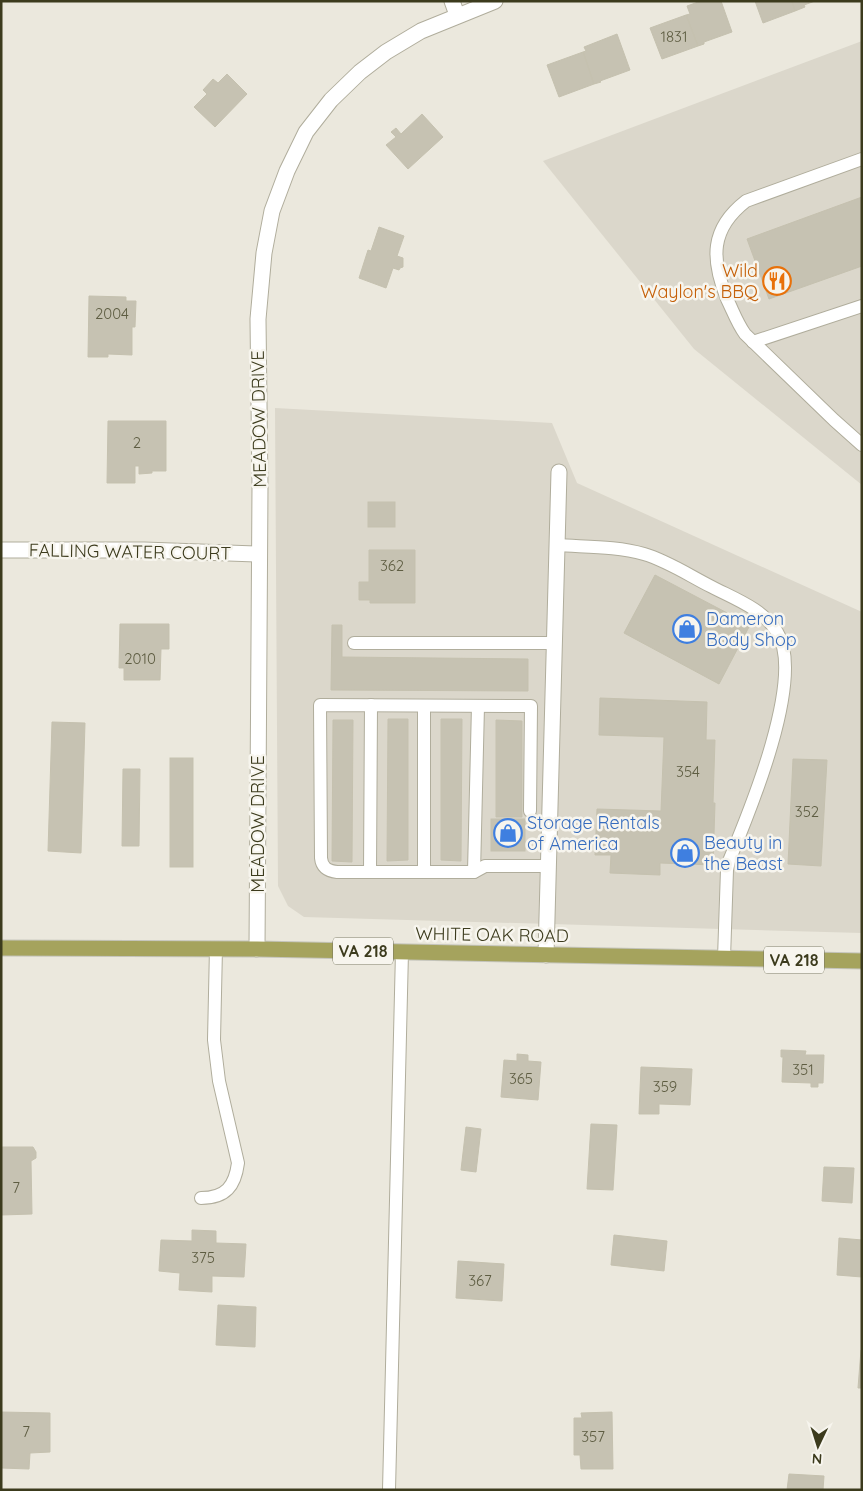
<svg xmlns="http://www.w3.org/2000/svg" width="863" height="1491" font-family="Quicksand,sans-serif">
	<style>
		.built { fill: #dbd7cb }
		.building { fill: #c6c2b2; stroke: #c5c1af }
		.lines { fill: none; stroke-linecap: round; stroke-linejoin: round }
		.lane-casing { stroke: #b0ad9c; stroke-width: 14 }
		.street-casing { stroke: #b0ad9c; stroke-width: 17 }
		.primary-casing { stroke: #c4c4bb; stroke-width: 17 }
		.lane { stroke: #fff; stroke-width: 12 }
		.street { stroke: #fff; stroke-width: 15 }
		.primary { stroke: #a5a35d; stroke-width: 15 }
		.labels { text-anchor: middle; stroke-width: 5; stroke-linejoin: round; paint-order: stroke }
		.number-label { font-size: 15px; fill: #5e5d42 }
		.shield { fill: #f7f5ee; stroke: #74735c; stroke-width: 1 }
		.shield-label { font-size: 16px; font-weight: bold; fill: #3c3b1d }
		.food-label { font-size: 18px; fill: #c56008; stroke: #f7f5ee; text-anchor: end }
		.street-label { font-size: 18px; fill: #3c3b1d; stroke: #f7f5ee }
		.shop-label { font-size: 18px; fill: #366cbe; stroke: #f7f5ee; text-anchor: start }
	</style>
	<rect width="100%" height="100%" fill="#ebe8dd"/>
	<g class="built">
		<polygon points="862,41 862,485 694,349 543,161"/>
		<polygon points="275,408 552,423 577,483 862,612 862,933 304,917 288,906 278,886"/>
	</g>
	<g class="building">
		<polygon points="701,1 721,1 732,32 704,42 704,44 698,46 686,15 690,14 687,6"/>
		<polygon points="755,1 792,1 795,11 763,23"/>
		<polygon points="792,1 815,1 804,5 805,7 795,11"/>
		<polygon points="686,15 698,46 662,59 650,28"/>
		<polygon points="617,34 630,70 600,81 601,82 594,84 583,52 586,51 584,47"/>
		<polygon points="583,52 594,84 559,97 547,65"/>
		<polygon points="227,74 247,94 215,127 194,107 207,94 203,90 213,79 218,83"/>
		<polygon points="422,114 443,137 408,169 386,145 396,137 391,132 396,128 401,134"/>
		<polygon points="862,197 862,266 769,299 747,239"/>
		<polygon points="379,227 404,236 397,256 403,258 403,267 400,268 399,270 393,268 386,288 359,278 368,250 371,251"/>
		<polygon points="89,296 126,297 126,301 136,301 135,327 132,327 132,355 108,354 108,357 88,357"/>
		<polygon points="108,421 166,421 166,471 152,471 152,473 139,474 139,466 135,466 135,483 107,483"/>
		<rect x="368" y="502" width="27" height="25"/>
		<polygon points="369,550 415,550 415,603 370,603 370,600 359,600 359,582 369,582"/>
		<polygon points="655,575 750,625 719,684 624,633"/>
		<polygon points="120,624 169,624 169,649 161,649 160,680 124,680 124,668 119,668"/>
		<polygon points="332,625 342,625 342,657 528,659 528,691 331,690"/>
		<polygon points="600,698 707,702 706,740 715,740 713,803 715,803 713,865 660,863 660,875 610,873 611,855 595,855 597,809 661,811 664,737 599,735"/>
		<polygon points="388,719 408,719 408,860 387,861"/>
		<polygon points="441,719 462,719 461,861 441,860"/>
		<polygon points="333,720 353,720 352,862 332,861"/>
		<polygon points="496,720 522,721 522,817 496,817"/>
		<polygon points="52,722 85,723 81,853 48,851"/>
		<rect x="170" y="758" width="23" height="109"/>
		<polygon points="793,759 827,760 821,866 788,864"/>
		<polygon points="123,769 140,769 139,846 122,846"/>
		<rect x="491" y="819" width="34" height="32"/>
		<polygon points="781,1050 806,1051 805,1055 824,1055 823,1083 818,1083 818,1087 811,1087 811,1083 782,1082 783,1057 781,1057"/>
		<polygon points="517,1054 528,1055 528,1061 541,1062 538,1100 501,1097 504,1060 517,1061"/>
		<polygon points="641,1067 692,1069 690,1105 659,1104 659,1114 639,1114"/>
		<polygon points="591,1124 617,1125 613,1190 587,1189"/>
		<polygon points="466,1127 481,1129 476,1172 461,1170"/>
		<polygon points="1,1147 33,1147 36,1152 36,1158 31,1161 32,1214 1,1215"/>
		<polygon points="824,1167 854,1168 852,1203 822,1201"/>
		<polygon points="192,1230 216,1231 216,1243 246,1244 244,1277 212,1276 212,1292 179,1290 180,1273 159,1271 161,1240 192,1241"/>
		<polygon points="614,1235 667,1241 664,1271 611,1265"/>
		<polygon points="839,1238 862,1240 862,1277 837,1275"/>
		<polygon points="458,1261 504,1264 502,1301 456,1298"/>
		<polygon points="218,1305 256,1307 255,1347 216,1345"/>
		<polygon points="861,1350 862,1350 862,1388 858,1388"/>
		<polygon points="1,1412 50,1413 50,1452 30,1453 29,1469 1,1468"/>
		<polygon points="612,1412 613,1469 581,1469 580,1455 574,1455 574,1418 582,1418 581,1413"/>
		<polygon points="789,1474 824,1476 823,1490 787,1490"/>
	</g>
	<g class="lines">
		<defs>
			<g id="lane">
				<path d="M 862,159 L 746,201 C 710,229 711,259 727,299 C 733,311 737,323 745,334 L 834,420 L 862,445"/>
				<polyline points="753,342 862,306"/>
				<path d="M 557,545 C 586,547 617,546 644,554 C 668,561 690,576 712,587 C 735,599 763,609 777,632 C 806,677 749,813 729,861 L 727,870 L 724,958"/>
				<polyline points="354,643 555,643"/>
				<path d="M 530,811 L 531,706 L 320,705 L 321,858 C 322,868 328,871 337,872 L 474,872 L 485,866 L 549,866"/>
				<polyline points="370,872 371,705"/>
				<polyline points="424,872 424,706"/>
				<polyline points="474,872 478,706"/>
				<path d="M 201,1198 C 226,1198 235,1186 238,1163 L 219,1081 L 214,1040 L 216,948"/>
				<polyline points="389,1490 402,952"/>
			</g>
			<g id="street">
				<polyline points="452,1 457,15"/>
				<polyline points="1,550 144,550 259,554"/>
				<polyline points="257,949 260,487 258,319 264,253 272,211 287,171 306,132 331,100 360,72 386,52 421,31 495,1"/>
				<polyline points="546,955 559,472"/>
			</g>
			<polyline id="primary" points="1,948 257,949 862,961"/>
		</defs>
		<use href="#lane" class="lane-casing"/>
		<use href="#street" class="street-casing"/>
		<use href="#primary" class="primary-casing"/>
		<use href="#lane" class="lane"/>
		<use href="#street" class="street"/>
		<use href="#primary" class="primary"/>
	</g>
	<defs>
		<symbol id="restaurant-ring" viewBox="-11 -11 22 22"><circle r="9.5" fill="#f7f5ee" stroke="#e8710a" stroke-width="1.5"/><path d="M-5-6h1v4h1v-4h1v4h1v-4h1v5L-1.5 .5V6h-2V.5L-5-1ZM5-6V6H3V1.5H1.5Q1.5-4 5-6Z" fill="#e8710a"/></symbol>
		<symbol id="shop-ring" viewBox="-11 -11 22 22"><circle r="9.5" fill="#f7f5ee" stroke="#3f7fe0" stroke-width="1.5"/><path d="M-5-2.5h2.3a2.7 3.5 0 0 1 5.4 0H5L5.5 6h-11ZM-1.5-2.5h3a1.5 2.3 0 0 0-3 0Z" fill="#3f7fe0"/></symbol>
	</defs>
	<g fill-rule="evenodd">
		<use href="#restaurant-ring" x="761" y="265" width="32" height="32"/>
		<use href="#shop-ring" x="671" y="613" width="32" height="32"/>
		<use href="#shop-ring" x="492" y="817" width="32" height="32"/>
		<use href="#shop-ring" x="669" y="837" width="32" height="32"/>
	</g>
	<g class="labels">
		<g class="number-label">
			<text x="674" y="42">1831</text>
			<text x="112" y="319">2004</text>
			<text x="137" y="448">2</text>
			<text x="392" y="571">362</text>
			<text x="140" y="664">2010</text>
			<text x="688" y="777">354</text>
			<text x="807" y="817">352</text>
			<text x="803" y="1075">351</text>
			<text x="521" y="1084">365</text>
			<text x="665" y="1092">359</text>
			<text x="16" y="1193">7</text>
			<text x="203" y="1263">375</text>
			<text x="480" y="1286">367</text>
			<text x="26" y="1437">7</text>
			<text x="593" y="1442">357</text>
		</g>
		<g class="shield">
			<rect x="333" y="937.5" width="60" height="27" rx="4"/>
			<rect x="764" y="946.5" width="60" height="27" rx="4"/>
		</g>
		<g class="shield-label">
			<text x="363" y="957">VA 218</text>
			<text x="794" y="966">VA 218</text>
		</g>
		<g class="food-label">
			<text x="758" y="277">Wild<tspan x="758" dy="21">Waylon's BBQ</tspan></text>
		</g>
		<g class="street-label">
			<text transform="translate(259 419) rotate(-91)" y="6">MEADOW DRIVE</text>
			<text transform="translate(130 552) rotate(1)" y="6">FALLING WATER COURT</text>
			<text transform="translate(258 824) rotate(-90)" y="6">MEADOW DRIVE</text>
			<text transform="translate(492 935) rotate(1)" y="6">WHITE OAK ROAD</text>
		</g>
		<g class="shop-label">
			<text x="706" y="625">Dameron<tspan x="706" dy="21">Body Shop</tspan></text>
			<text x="527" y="829">Storage Rentals<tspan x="527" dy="21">of America</tspan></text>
			<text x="704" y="849">Beauty in<tspan x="704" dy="21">the Beast</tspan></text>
		</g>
	</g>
	<rect width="863" height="1491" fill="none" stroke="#3c3b1d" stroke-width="5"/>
	<g transform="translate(818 1446) rotate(184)" stroke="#f7f5ee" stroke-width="4" paint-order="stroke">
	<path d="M0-4L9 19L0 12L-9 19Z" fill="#3c3b1d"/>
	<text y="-8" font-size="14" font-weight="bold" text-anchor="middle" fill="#3c3b1d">N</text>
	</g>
</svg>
